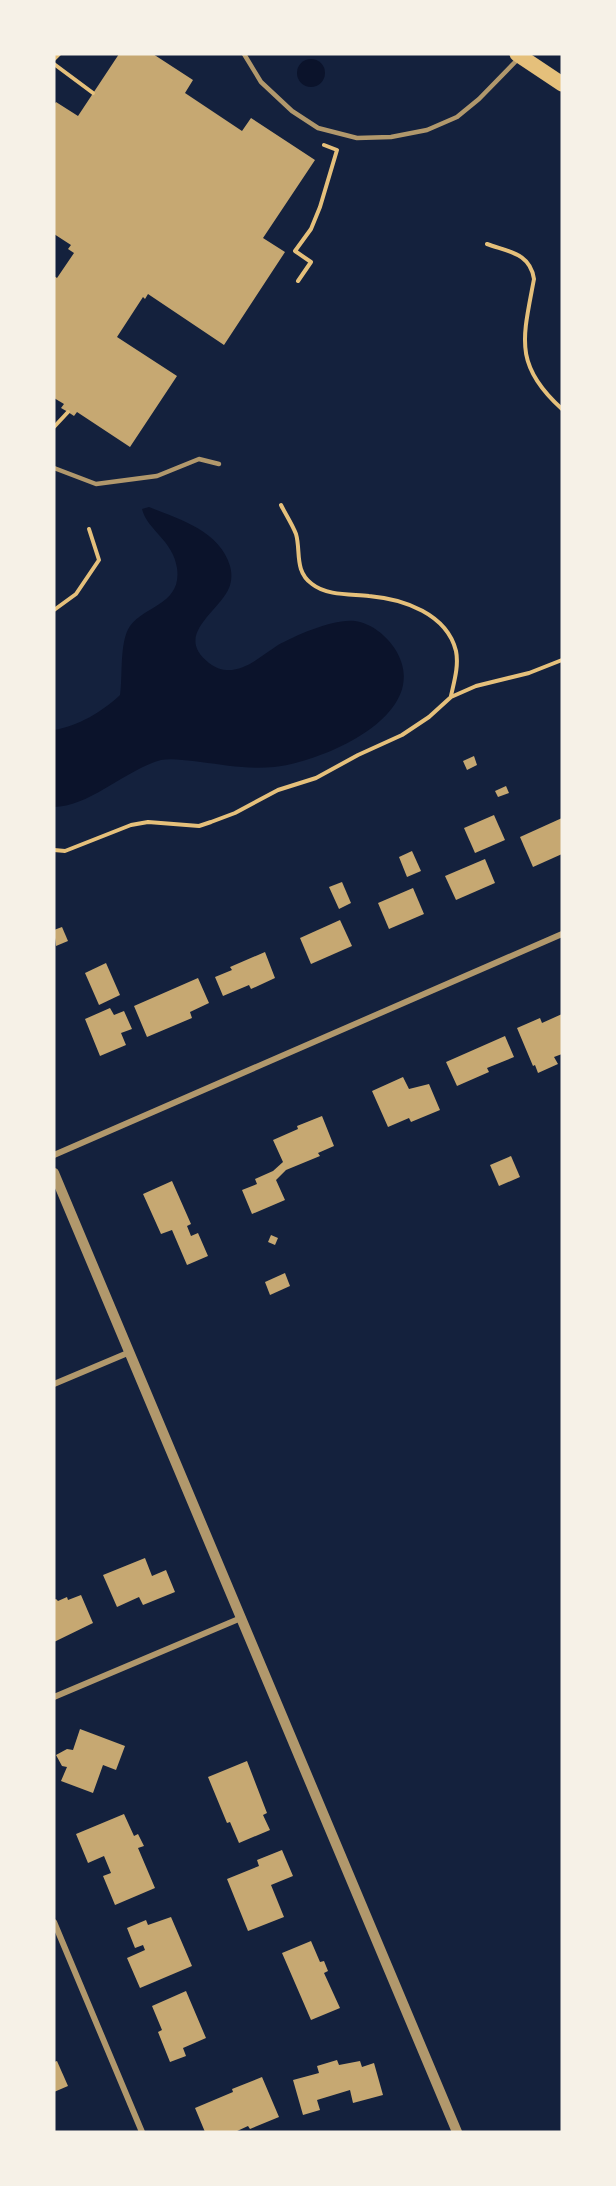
<svg xmlns="http://www.w3.org/2000/svg" width="616" height="2186" font-family="Raleway,sans-serif">
	<style>
		.water { fill: #0b132b }
		.building { fill: #c6a872 }
		.lines { fill: none; stroke-linecap: round; stroke-linejoin: round }
		.path { stroke: #e5c07b; stroke-width: 4 }
		.service { stroke: #b1986c; stroke-width: 4.5 }
		.minor { stroke: #b1986c; stroke-width: 6 }
		.tertiary { stroke: #b1986c; stroke-width: 10 }
		.primary { stroke: #e5c07b; stroke-width: 15 }
	</style>
	<rect width="100%" height="100%" fill="#14213d"/>
	<g class="water">
		<circle cx="311" cy="73" r="14"/>
		<path d="M 149,507 C 179,519 220,531 230,566 C 232,573 232,581 229,588 C 219,612 173,635 209,663 C 234,682 258,658 278,645 C 296,635 335,618 355,621 C 371,623 387,636 395,649 C 436,714 323,762 274,767 C 247,770 219,764 193,761 C 183,760 171,758 161,760 C 127,769 89,807 54,807 L 54,730 C 78,726 102,712 120,695 C 123,677 119,642 130,626 C 146,605 182,604 177,568 C 173,540 147,530 142,509 Z"/>
	</g>
	<g class="building">
		<polygon points="119,54 153,54 193,80 185,93 242,131 251,118 315,160 263,238 285,252 224,345 148,294 145,299 143,297 117,337 177,376 130,447 77,412 74,416 68,412 61,408 64,404 54,398 54,276 57,278 74,253 68,249 71,245 54,234 54,105 56,102 78,116"/>
		<polygon points="474,756 477,765 467,770 463,761"/>
		<polygon points="506,786 509,793 498,797 495,791"/>
		<polygon points="494,815 505,840 475,853 464,828"/>
		<polygon points="562,818 562,854 533,867 520,837"/>
		<polygon points="412,851 421,871 407,877 399,857"/>
		<polygon points="485,859 495,883 456,900 445,876"/>
		<polygon points="342,882 351,903 339,909 329,887"/>
		<polygon points="413,888 424,914 389,929 378,903"/>
		<polygon points="340,920 352,946 311,964 300,938"/>
		<polygon points="62,927 68,941 56,946 54,930"/>
		<polygon points="265,952 275,978 251,989 249,985 223,996 215,977 232,970 230,967"/>
		<polygon points="106,963 120,995 99,1005 85,973"/>
		<polygon points="198,978 209,1003 190,1012 192,1018 147,1037 134,1006"/>
		<polygon points="110,1008 114,1015 124,1011 132,1029 121,1033 126,1045 100,1056 85,1019"/>
		<polygon points="562,1014 562,1054 554,1057 558,1064 538,1073 535,1065 533,1066 517,1028 540,1018 542,1023"/>
		<polygon points="505,1036 514,1057 487,1068 489,1072 457,1086 446,1062"/>
		<polygon points="403,1077 409,1089 429,1084 440,1110 411,1122 409,1118 388,1127 372,1091"/>
		<polygon points="322,1116 334,1146 318,1153 320,1156 286,1170 276,1180 285,1200 252,1214 242,1190 257,1184 255,1179 273,1171 283,1162 273,1140 298,1129 297,1126"/>
		<polygon points="511,1156 520,1177 499,1186 490,1165"/>
		<polygon points="172,1181 191,1224 187,1226 191,1236 198,1233 208,1256 187,1265 172,1230 161,1234 143,1194"/>
		<polygon points="271,1235 278,1238 275,1245 268,1242"/>
		<polygon points="285,1273 290,1286 270,1295 265,1282"/>
		<polygon points="145,1558 152,1576 166,1570 175,1592 143,1605 139,1597 117,1607 103,1575"/>
		<polygon points="81,1595 93,1623 54,1642 54,1600 56,1599 58,1601 67,1597 68,1600"/>
		<polygon points="80,1729 125,1746 116,1770 103,1765 93,1793 61,1781 67,1767 62,1766 56,1755 67,1749 73,1750"/>
		<polygon points="247,1761 267,1813 263,1815 270,1830 239,1843 230,1822 227,1823 208,1777"/>
		<polygon points="124,1814 134,1836 138,1834 144,1846 138,1848 155,1888 115,1905 103,1876 111,1873 104,1856 88,1863 76,1834"/>
		<polygon points="282,1850 293,1876 271,1885 284,1917 248,1931 227,1879 259,1866 257,1860"/>
		<polygon points="171,1917 192,1966 140,1988 127,1958 145,1950 143,1945 135,1948 127,1928 146,1920 148,1925"/>
		<polygon points="311,1941 320,1962 324,1961 328,1971 324,1973 340,2008 311,2020 282,1953"/>
		<polygon points="186,1991 206,2038 183,2048 186,2056 170,2062 158,2032 162,2030 152,2006"/>
		<polygon points="337,2060 339,2065 360,2061 362,2067 374,2063 383,2095 353,2103 350,2090 317,2100 320,2110 303,2115 293,2080 319,2073 317,2066"/>
		<polygon points="57,2061 68,2086 54,2092 54,2062"/>
		<polygon points="262,2077 279,2117 250,2129 248,2126 235,2132 205,2132 195,2108 233,2092 232,2089"/>
	</g>
	<g class="lines">
		<g class="path">
			<polyline points="54,59 59,54"/>
			<polyline points="54,64 93,93"/>
			<path d="M 487,244 C 509,252 530,253 534,279 C 523,338 513,365 562,409"/>
			<polyline points="298,281 311,262 295,251 311,229 320,207 337,150 324,145"/>
			<polyline points="54,427 68,412"/>
			<path d="M 281,505 C 286,515 292,524 296,534 C 301,551 294,571 312,584 C 327,596 351,594 369,596 C 404,599 447,614 456,651 C 459,666 454,682 451,696"/>
			<polyline points="54,610 76,594 99,560 89,529"/>
			<polyline points="54,850 65,851 131,825 148,822 199,826 211,822 235,813 278,790 316,778 358,755 402,735 429,717 451,697 476,686 529,673 562,660"/>
		</g>
		<g class="service">
			<polyline points="244,54 261,82 292,111 318,128 357,138 391,137 427,130 457,117 479,99 519,58"/>
			<polyline points="54,468 96,484 157,476 199,459 219,464"/>
		</g>
		<g class="minor">
			<polyline points="54,1155 562,934"/>
			<polyline points="54,1384 130,1352"/>
			<polyline points="54,1697 241,1618"/>
			<polyline points="54,1922 142,2132"/>
		</g>
		<polyline class="tertiary" points="54,1173 457,2132"/>
		<polyline class="primary" points="517,54 562,84"/>
	</g>
	<rect width="616" height="2186" fill="none" stroke="#f6f1e7" stroke-width="111"/>
</svg>
